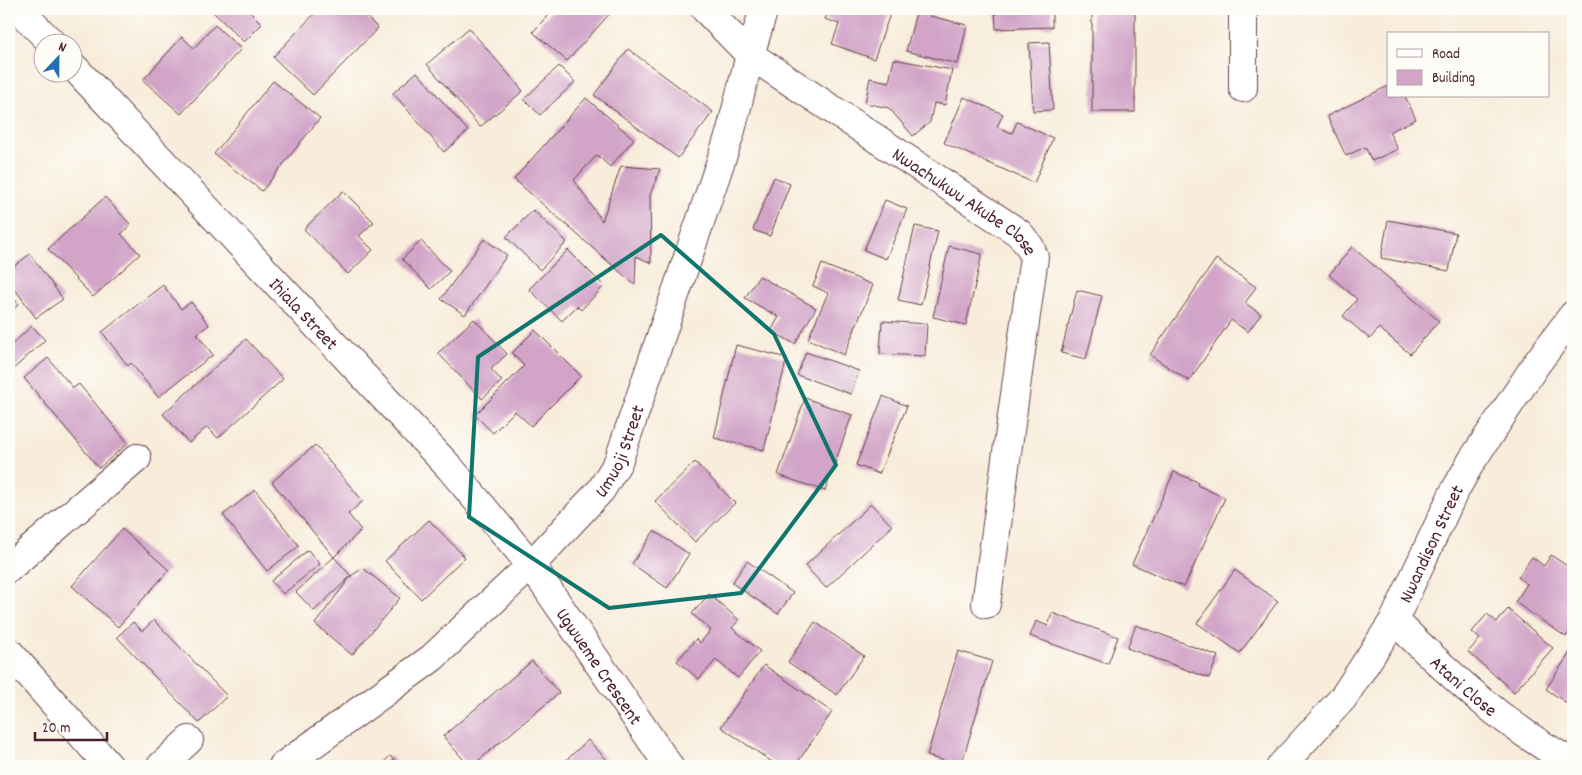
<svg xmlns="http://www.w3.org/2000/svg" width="1582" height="775" font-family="Dekko,sans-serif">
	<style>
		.building { fill: #d2a5c8 }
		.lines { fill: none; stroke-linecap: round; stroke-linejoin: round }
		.minor-casing { stroke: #643e45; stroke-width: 30 }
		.minor { stroke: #fff; stroke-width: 28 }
		.marked { fill: none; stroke: #0f766e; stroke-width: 4; stroke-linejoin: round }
		.labels { text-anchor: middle; stroke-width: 4; stroke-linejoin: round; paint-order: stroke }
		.street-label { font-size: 19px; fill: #4a1f2b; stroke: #fdfcf7 }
	</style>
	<rect width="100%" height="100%" fill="#fdfcf7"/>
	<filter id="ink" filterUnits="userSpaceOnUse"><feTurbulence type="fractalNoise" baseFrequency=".02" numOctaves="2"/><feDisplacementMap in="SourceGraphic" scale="10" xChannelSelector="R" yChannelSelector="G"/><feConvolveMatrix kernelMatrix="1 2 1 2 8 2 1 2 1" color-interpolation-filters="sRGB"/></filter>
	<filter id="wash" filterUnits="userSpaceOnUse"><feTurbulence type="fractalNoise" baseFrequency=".0096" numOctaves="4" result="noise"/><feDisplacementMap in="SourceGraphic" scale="20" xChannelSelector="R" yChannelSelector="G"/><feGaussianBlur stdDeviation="1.12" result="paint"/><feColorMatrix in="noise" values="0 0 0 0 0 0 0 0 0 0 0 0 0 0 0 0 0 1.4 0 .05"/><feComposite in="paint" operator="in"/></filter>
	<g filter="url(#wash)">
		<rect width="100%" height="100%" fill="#f8ecda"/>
		<g id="blocks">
			<g class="building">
				<polygon points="210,9 247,9 262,24 244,42"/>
				<polygon points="319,9 358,9 378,28 313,95 273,57"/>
				<polygon points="553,9 614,9 567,61 533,32"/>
				<polygon points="829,9 876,9 890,14 874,59 832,44 839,24 825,19"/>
				<polygon points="917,9 935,9 930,16 967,25 958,64 906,51"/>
				<polygon points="995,9 1052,9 1052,27 996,29"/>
				<rect x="1092" y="9" width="43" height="103"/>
				<polygon points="215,25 241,49 181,114 143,80 182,37 194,48"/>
				<polygon points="469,28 523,91 480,127 427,64"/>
				<polygon points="1049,42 1053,110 1033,111 1029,43"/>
				<polygon points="628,49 713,112 678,158 594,95"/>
				<polygon points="894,59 952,70 945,105 934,103 930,122 913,136 889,108 865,103 870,78 889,82"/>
				<polygon points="559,66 575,82 540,115 524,99"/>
				<polygon points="417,72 468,131 444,152 393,93"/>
				<polygon points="273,81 320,118 262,191 214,154"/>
				<polygon points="1388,86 1388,96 1405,96 1416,119 1389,132 1398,149 1372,161 1365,147 1346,156 1327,116"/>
				<polygon points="964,97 1003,114 997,127 1012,133 1017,122 1053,138 1034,183 944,143"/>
				<polygon points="586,98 634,139 610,167 597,155 574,180 602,221 621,166 660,169 650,195 651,263 636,256 635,285 514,179"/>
				<polygon points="774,177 790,184 770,236 753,230"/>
				<polygon points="343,191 374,222 359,236 373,250 348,274 304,229"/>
				<polygon points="105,197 131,225 121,234 140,254 93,297 48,249"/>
				<polygon points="885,200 907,209 886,259 864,250"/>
				<polygon points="533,210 567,242 540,270 506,237"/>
				<polygon points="1388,220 1456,233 1449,271 1381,258"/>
				<polygon points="915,226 938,231 921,305 898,300"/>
				<polygon points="484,239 507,255 465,315 441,299"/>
				<polygon points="421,241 450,271 431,289 402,259"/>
				<polygon points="949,246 982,254 966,325 933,317"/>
				<polygon points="1352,247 1439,321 1410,354 1379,328 1370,339 1343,316 1357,299 1329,275"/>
				<polygon points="568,250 604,286 581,310 577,306 562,321 529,289"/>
				<polygon points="30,254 63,299 36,318 9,281 9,270"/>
				<polygon points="1216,259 1256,287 1245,303 1261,314 1248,332 1231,320 1189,381 1150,355"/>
				<polygon points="822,264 873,285 844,355 808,339 828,293 813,286"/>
				<polygon points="759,276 816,308 795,344 771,331 779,317 745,298"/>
				<polygon points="163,285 181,309 191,302 209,325 197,334 213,355 158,397 131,363 128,366 102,332"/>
				<polygon points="1077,290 1102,296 1086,359 1061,353"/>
				<polygon points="9,294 19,304 9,314"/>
				<polygon points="474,319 507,354 491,369 502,381 482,399 438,353"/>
				<polygon points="882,321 927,324 925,356 880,354"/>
				<polygon points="32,326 45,340 9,373 9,347"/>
				<polygon points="535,330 581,376 531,426 515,411 493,433 475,415 524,366 512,353"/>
				<polygon points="246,339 283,379 218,438 207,427 189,443 163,414"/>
				<polygon points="736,345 787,358 764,450 714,438"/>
				<polygon points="806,352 859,371 851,394 797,375"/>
				<polygon points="48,358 73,388 79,384 128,443 99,468 24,378"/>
				<polygon points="883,396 907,406 879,474 856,465"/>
				<polygon points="805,398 852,415 825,491 778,475"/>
				<polygon points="315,445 363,501 348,514 361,530 334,557 272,482"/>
				<polygon points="695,462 735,503 695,542 655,501"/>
				<polygon points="1174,472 1198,482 1197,485 1225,498 1184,587 1132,564"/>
				<polygon points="255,490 299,546 267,571 223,515"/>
				<polygon points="871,504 892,526 826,588 805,566"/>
				<polygon points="429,520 465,557 421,599 385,561"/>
				<polygon points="122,529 169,570 118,627 72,586"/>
				<polygon points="654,531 689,554 667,588 632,564"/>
				<polygon points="308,550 320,564 283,594 271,581"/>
				<polygon points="1551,555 1573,570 1573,626 1566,637 1515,602 1527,584 1518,577 1532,557 1544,566"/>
				<polygon points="334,557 351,576 314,611 296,592"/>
				<polygon points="747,561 793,593 778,614 732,583"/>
				<polygon points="363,568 400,598 352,655 315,624 351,576"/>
				<polygon points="1235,570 1278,601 1240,653 1197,623"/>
				<polygon points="709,594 739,620 732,628 760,651 738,678 716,660 699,679 677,661 696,639 700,643 711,630 692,614"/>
				<polygon points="1508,609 1553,648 1514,692 1468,652 1480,639 1472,632 1487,614 1497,622"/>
				<polygon points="1052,613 1118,637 1108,664 1030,636 1036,621 1048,626"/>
				<polygon points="154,620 227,696 199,723 117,637 133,622 142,631"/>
				<polygon points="815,622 864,656 837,695 788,662"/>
				<polygon points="1136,625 1218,656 1209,678 1127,648"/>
				<polygon points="1573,648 1573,696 1568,704 1546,689"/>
				<polygon points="958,651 992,661 961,766 927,756"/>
				<polygon points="532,661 559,693 472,766 469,766 443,736"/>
				<polygon points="764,665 832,712 795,766 778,766 721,727"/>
				<polygon points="588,740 613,766 560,766"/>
				<polygon points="390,756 401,766 380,766"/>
			</g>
		</g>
	</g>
	<g filter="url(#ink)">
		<use href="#blocks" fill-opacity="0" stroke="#643e45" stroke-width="1"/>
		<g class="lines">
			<defs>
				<g id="minor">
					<polyline points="18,9 51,42"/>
					<path id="s1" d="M 705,9 L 750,55 L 1019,233 L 1030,247 L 1034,257 L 986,604"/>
					<path id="s2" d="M 72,65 L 450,468 L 531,565 L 669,766"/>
					<polyline points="1243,88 1243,9"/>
					<polyline points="9,568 137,458"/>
					<path id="s3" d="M 1394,620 C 1449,674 1504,726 1573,763"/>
					<polyline points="9,652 109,766"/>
					<polyline points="161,766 189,740"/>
					<path id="s4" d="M 283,766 L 432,658 L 531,565 L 601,490 L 618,462 L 730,134 L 750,55 L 764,9"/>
					<path id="s5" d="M 1281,766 L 1343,698 L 1394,620 L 1453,494 L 1471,462 L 1537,363 L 1573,315"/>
				</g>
			</defs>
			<use href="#minor" class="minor-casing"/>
			<use href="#minor" class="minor"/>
		</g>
	</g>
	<path class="marked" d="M 661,235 L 774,334 L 836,465 L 741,593 L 609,608 L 469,517 L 478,357 Z"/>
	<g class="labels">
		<g class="street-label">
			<text dy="7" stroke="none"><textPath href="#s1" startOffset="325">Nwachukwu Akube Close</textPath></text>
			<text dy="7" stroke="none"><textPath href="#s2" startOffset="340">Ihiala Street</textPath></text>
			<text dy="7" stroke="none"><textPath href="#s4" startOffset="466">Umuoji Street</textPath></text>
			<text dy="7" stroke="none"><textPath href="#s5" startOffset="270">Nwandison Street</textPath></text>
			<text dy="7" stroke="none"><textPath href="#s2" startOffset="801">Ugwueme Crescent</textPath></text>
			<text dy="7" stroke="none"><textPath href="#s3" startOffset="96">Atani Close</textPath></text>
		</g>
	</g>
	<rect width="1582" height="775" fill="none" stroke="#fdfcf7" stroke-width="30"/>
	<rect x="1387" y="32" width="162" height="65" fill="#fdfcf7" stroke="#b5a4a5"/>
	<rect x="1397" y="49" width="25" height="8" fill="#ffffff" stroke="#b5a4a5"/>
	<text x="1432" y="58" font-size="15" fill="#4a1f2b">Road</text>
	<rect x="1397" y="70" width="25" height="15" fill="#d2a5c8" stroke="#b5a4a5"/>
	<text x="1432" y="82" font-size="15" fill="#4a1f2b">Building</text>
	<g transform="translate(58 58) rotate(22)"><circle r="24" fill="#fdfcf7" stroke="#b5a4a5"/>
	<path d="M0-4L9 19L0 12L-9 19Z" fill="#1f6fb2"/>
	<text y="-8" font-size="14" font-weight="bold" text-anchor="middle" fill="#4a1f2b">N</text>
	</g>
	<path d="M35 732v8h72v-8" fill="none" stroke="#4a1f2b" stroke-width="2.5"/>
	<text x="42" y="732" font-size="15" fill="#4a1f2b" stroke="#fdfcf7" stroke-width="4" paint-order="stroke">20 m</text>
</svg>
